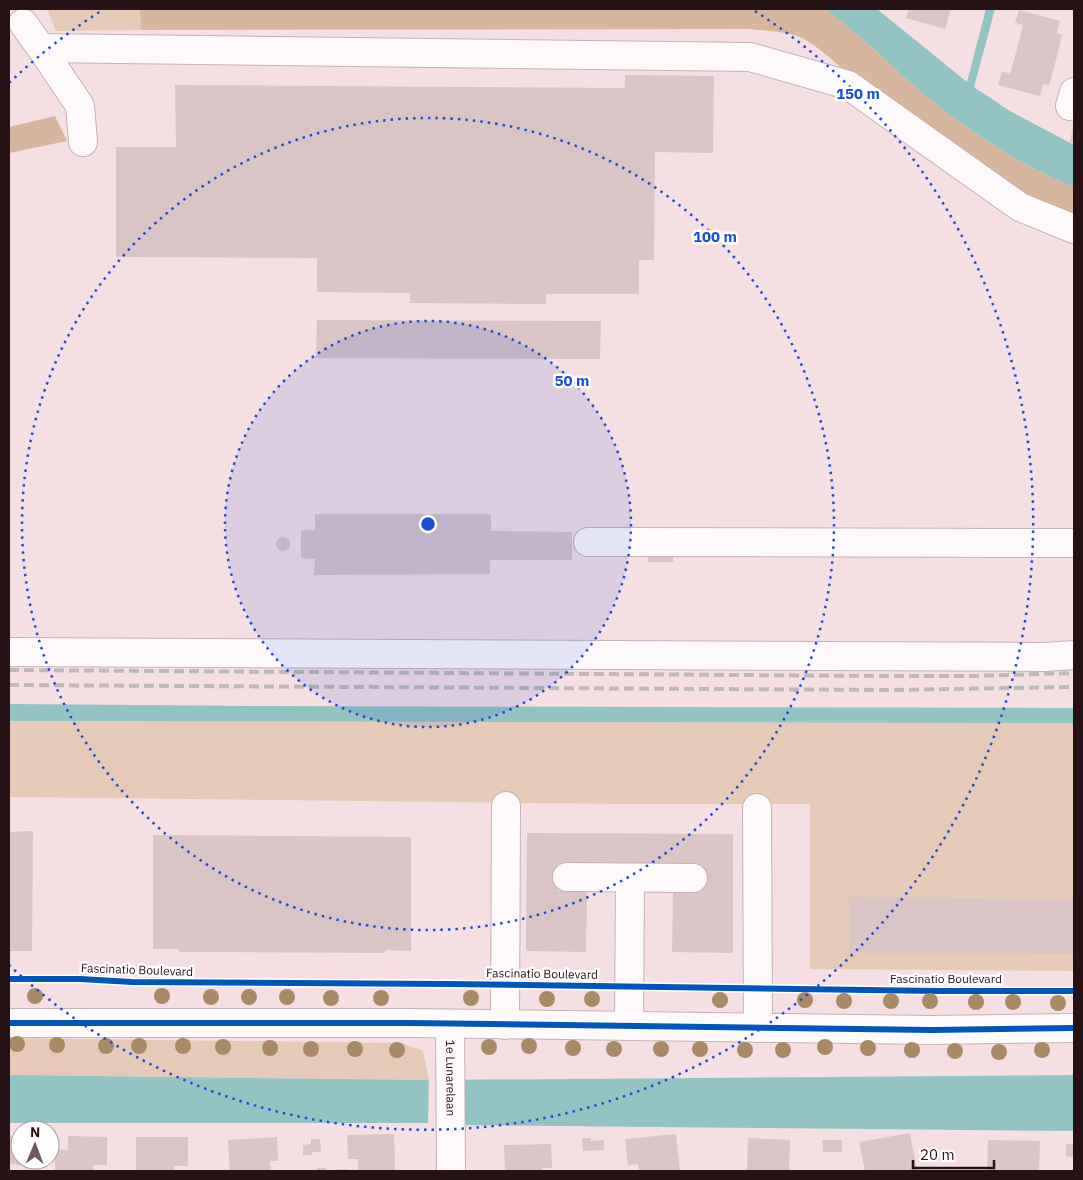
<svg xmlns="http://www.w3.org/2000/svg" width="1083" height="1180" font-family="'IBM Plex Sans',sans-serif">
	<style>
		.green { fill: #e6cab7 }
		.forest { fill: #d7b69d }
		.water { fill: #91c4c2 }
		.pier { fill: #f5dfe2 }
		.building { fill: #dac4c6 }
		.lines { fill: none; stroke-linecap: round; stroke-linejoin: round }
		.minor-casing { stroke: #c6b1b4; stroke-width: 30 }
		.minor { stroke: #fefafb; stroke-width: 28 }
		.rail { stroke: #beb8b8; stroke-width: 4; stroke-dasharray: 10 5; stroke-linecap: butt }
		.cycleway-casing { stroke: #fff; stroke-width: 9 }
		.cycleway { stroke: #0057b8; stroke-width: 6 }
		.tree { fill: #a98966 }
		.ring { fill: none; stroke: #1d4ed8; stroke-width: 2.5; stroke-dasharray: 2.5 5 }
		.labels { text-anchor: middle; stroke-width: 5; stroke-linejoin: round; paint-order: stroke }
		.street-label { font-size: 12px; fill: #261114; stroke: #fff }
		.centre { fill: #1d4ed8; stroke: #fff; stroke-width: 2.5 }
		.ring-label { font-size: 15px; text-anchor: middle; font-weight: bold; fill: #1d4ed8; stroke: #fff; stroke-width: 5; stroke-linejoin: round; paint-order: stroke }
	</style>
	<rect width="100%" height="100%" fill="#f5dfe2"/>
	<g class="green">
		<polygon points="47,9 140,9 141,30 56,31"/>
		<polygon points="9,721 1074,723 1074,971 810,969 810,804 618,804 9,797"/>
		<polygon points="9,1038 402,1043 423,1051 429,1080 9,1075"/>
	</g>
	<g class="forest">
		<path d="M 140,9 L 825,9 C 859,33 889,64 920,91 C 966,130 1018,164 1074,187 L 1074,232 C 1006,185 937,139 870,92 C 847,76 829,53 804,39 C 789,31 766,31 748,29 L 141,30 Z"/>
		<polygon points="55,116 67,141 9,153 9,127"/>
	</g>
	<g class="water">
		<path d="M 825,9 L 877,9 L 967,82 L 986,9 L 995,9 L 974,87 L 1010,111 L 1074,145 L 1074,187 C 1018,164 966,130 920,91 C 889,64 859,33 825,9 Z"/>
		<polygon points="9,704 252,706 1074,708 1074,723 9,721"/>
		<polygon points="9,1075 429,1080 1074,1075 1074,1131 465,1125 428,1123 9,1123"/>
	</g>
	<polygon class="pier" points="429,1077 464,1077 465,1128 428,1126"/>
	<g class="building">
		<polygon points="909,9 951,9 945,29 906,18"/>
		<polygon points="1019,10 1060,21 1057,33 1062,35 1056,60 1049,85 1043,84 1040,96 998,85 1002,71 1010,74 1017,49 1023,25 1015,23"/>
		<polygon points="625,75 714,76 713,153 655,152 654,260 639,260 639,294 546,294 546,304 410,303 410,293 317,292 317,258 116,257 116,147 176,147 175,85 623,88 625,87"/>
		<polygon points="1073,127 1074,127 1074,143 1070,142"/>
		<polygon points="317,320 601,321 600,359 316,358"/>
		<polygon points="315,514 491,514 491,530 492,531 572,532 572,560 492,560 490,561 490,574 314,575 315,559 301,558 301,530 315,530"/>
		<circle cx="283" cy="544" r="7"/>
		<rect x="648" y="552" width="25" height="10"/>
		<polygon points="33,831 32,951 9,951 9,832"/>
		<polygon points="527,833 733,834 733,953 672,952 673,892 702,892 702,865 558,864 558,891 587,891 586,952 526,951"/>
		<polygon points="153,835 411,837 411,951 385,950 385,953 179,952 179,949 153,949"/>
		<polygon points="849,897 1074,899 1074,954 849,953"/>
		<polygon points="910,1133 917,1171 865,1171 859,1142"/>
		<polygon points="394,1134 395,1171 358,1171 358,1159 348,1159 347,1135"/>
		<polygon points="676,1134 680,1171 639,1171 638,1164 628,1165 625,1139"/>
		<polygon points="9,1136 20,1136 21,1165 9,1164"/>
		<polygon points="68,1136 107,1137 107,1165 93,1165 93,1171 55,1171 55,1149 68,1150"/>
		<polygon points="136,1137 188,1137 188,1166 174,1166 174,1171 136,1171"/>
		<polygon points="277,1137 278,1161 270,1161 271,1171 230,1171 228,1140"/>
		<polygon points="582,1138 591,1138 591,1141 604,1140 604,1150 583,1151"/>
		<polygon points="748,1138 790,1140 789,1171 747,1171"/>
		<polygon points="311,1139 320,1139 321,1152 312,1152 312,1155 303,1155 303,1145 311,1144"/>
		<polygon points="822,1140 842,1140 842,1152 823,1152"/>
		<polygon points="988,1140 1040,1141 1039,1171 987,1171"/>
		<polygon points="551,1144 552,1168 542,1168 542,1171 505,1171 504,1145"/>
		<polygon points="1066,1144 1074,1144 1074,1157 1066,1156"/>
		<polygon points="317,1168 326,1168 327,1171 317,1171"/>
		<polygon points="348,1169 348,1171 330,1171 330,1170"/>
	</g>
	<g class="lines">
		<defs>
			<g id="minor">
				<polyline points="23,23 41,48 750,57 848,85 1020,207 1074,229"/>
				<polyline points="41,48 80,106 83,142"/>
				<polyline points="1070,106 1074,92"/>
				<polyline points="588,542 1074,543"/>
				<polyline points="9,652 1044,657 1074,655"/>
				<polyline points="757,808 758,1028"/>
				<polyline points="567,877 693,878"/>
				<polyline points="9,1023 411,1023 932,1030 1074,1028"/>
				<path id="s1" d="M 450,1024 L 451,1171"/>
				<polyline points="505,1025 506,806"/>
				<polyline points="629,1026 630,878"/>
			</g>
		</defs>
		<use href="#minor" class="minor-casing"/>
		<use href="#minor" class="minor"/>
		<g class="rail">
			<polyline points="9,670 887,676 970,676 1074,673"/>
			<polyline points="9,685 887,690 1074,687"/>
		</g>
		<defs>
			<g id="cycleway">
				<polyline points="9,979 80,979 132,982 449,984 938,991 1074,991"/>
				<polyline points="9,1023 411,1023 932,1030 1074,1028"/>
			</g>
		</defs>
		<use href="#cycleway" class="cycleway-casing"/>
		<use href="#cycleway" class="cycleway"/>
	</g>
	<g class="tree">
		<circle cx="35" cy="996" r="8"/>
		<circle cx="162" cy="996" r="8"/>
		<circle cx="211" cy="997" r="8"/>
		<circle cx="249" cy="997" r="8"/>
		<circle cx="287" cy="997" r="8"/>
		<circle cx="331" cy="998" r="8"/>
		<circle cx="381" cy="998" r="8"/>
		<circle cx="471" cy="998" r="8"/>
		<circle cx="547" cy="999" r="8"/>
		<circle cx="592" cy="999" r="8"/>
		<circle cx="720" cy="1000" r="8"/>
		<circle cx="805" cy="1000" r="8"/>
		<circle cx="844" cy="1001" r="8"/>
		<circle cx="891" cy="1001" r="8"/>
		<circle cx="930" cy="1001" r="8"/>
		<circle cx="976" cy="1002" r="8"/>
		<circle cx="1013" cy="1002" r="8"/>
		<circle cx="1058" cy="1003" r="8"/>
		<circle cx="17" cy="1044" r="8"/>
		<circle cx="57" cy="1045" r="8"/>
		<circle cx="106" cy="1046" r="8"/>
		<circle cx="139" cy="1046" r="8"/>
		<circle cx="183" cy="1046" r="8"/>
		<circle cx="529" cy="1046" r="8"/>
		<circle cx="223" cy="1047" r="8"/>
		<circle cx="489" cy="1047" r="8"/>
		<circle cx="825" cy="1047" r="8"/>
		<circle cx="270" cy="1048" r="8"/>
		<circle cx="573" cy="1048" r="8"/>
		<circle cx="868" cy="1048" r="8"/>
		<circle cx="311" cy="1049" r="8"/>
		<circle cx="355" cy="1049" r="8"/>
		<circle cx="614" cy="1049" r="8"/>
		<circle cx="661" cy="1049" r="8"/>
		<circle cx="700" cy="1049" r="8"/>
		<circle cx="397" cy="1050" r="8"/>
		<circle cx="745" cy="1050" r="8"/>
		<circle cx="783" cy="1050" r="8"/>
		<circle cx="912" cy="1050" r="8"/>
		<circle cx="1042" cy="1050" r="8"/>
		<circle cx="955" cy="1051" r="8"/>
		<circle cx="999" cy="1052" r="8"/>
	</g>
	<circle cx="428" cy="524" r="203" fill="#1d4ed8" fill-opacity=".12"/>
	<g class="ring">
		<circle cx="428" cy="524" r="203"/>
		<circle cx="428" cy="524" r="406"/>
		<path d="M9 83A608 608 0 0 1 101 11M755 11A608 608 0 1 1 9 965"/>
	</g>
	<g class="labels">
		<g class="street-label">
			<text transform="translate(137 970) rotate(2)" y="4">Fascinatio Boulevard</text>
			<text transform="translate(542 974) rotate(1)" y="4">Fascinatio Boulevard</text>
			<text x="946" y="983">Fascinatio Boulevard</text>
			<text dy="4" stroke="none"><textPath href="#s1" startOffset="54">1e Lunarelaan</textPath></text>
		</g>
	</g>
	<circle cx="428" cy="524" r="8" class="centre"/>
	<g class="ring-label">
		<text x="858" y="99">150 m</text>
		<text x="715" y="242">100 m</text>
		<text x="572" y="386">50 m</text>
	</g>
	<rect width="1083" height="1180" fill="none" stroke="#261114" stroke-width="20"/>
	<g transform="translate(35 1145) rotate(1)"><circle r="24" fill="#ffffff" stroke="#a8a0a1"/>
	<path d="M0-4L9 19L0 12L-9 19Z" fill="#6e595c"/>
	<text y="-8" font-size="14" font-weight="bold" text-anchor="middle" fill="#261114">N</text>
	</g>
	<path d="M913 1160v8h81v-8" fill="none" stroke="#261114" stroke-width="2.5"/>
	<text x="920" y="1160" font-size="15" fill="#261114" stroke="#ffffff" stroke-width="4" paint-order="stroke">20 m</text>
</svg>
